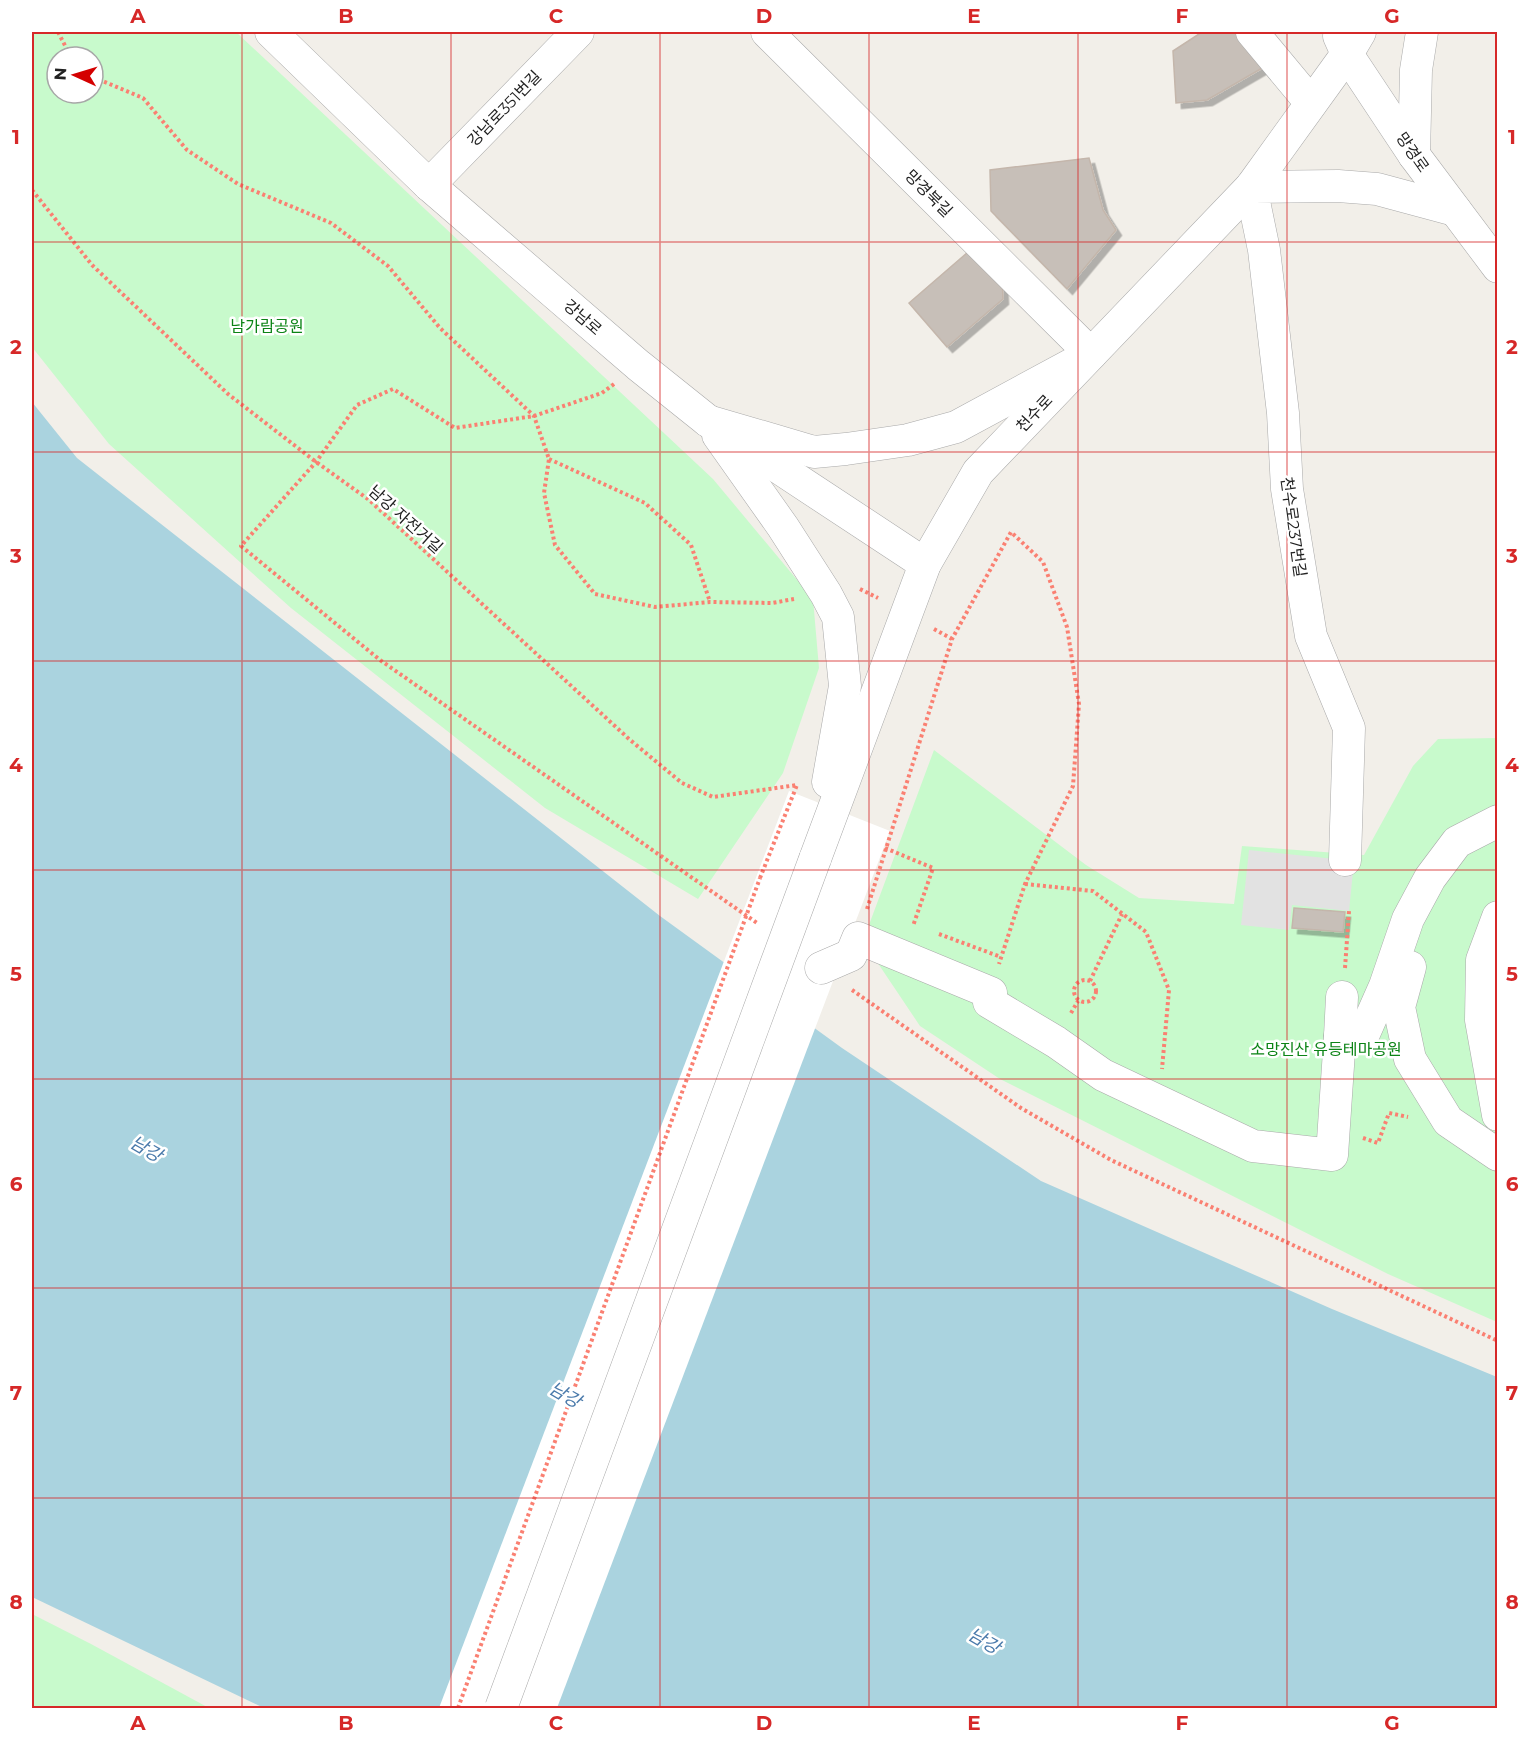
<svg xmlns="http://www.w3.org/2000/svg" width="1529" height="1740" font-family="Montserrat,'Noto Sans KR',sans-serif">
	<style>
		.park { fill: #c8facc; fill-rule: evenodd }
		.parking { fill: #e2e2e2 }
		.water { fill: #aad3df }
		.pier { fill: #fff }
		.building { fill: #c7bfb8; stroke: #c4b6ab; stroke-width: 1.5; filter: url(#shadow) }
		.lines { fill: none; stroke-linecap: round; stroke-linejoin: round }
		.minor-casing { stroke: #a9a9a9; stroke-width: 33 }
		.path { stroke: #fa8072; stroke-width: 4; stroke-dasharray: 3 3; stroke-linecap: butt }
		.minor { stroke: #fff; stroke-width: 32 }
		.minor-bridge-casing { stroke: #a9a9a9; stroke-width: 33; stroke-linecap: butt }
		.path-bridge { stroke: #fa8072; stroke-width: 4; stroke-dasharray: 3 3; stroke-linecap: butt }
		.minor-bridge { stroke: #fff; stroke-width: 32 }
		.grid { fill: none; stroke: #d62828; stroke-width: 1.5; stroke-opacity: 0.55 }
		.labels { text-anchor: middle; stroke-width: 5; stroke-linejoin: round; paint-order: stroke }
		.street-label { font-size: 16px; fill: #222; stroke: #fff }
		.park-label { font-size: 16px; fill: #0c8416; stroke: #fff }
		.water-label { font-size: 18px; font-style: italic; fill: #4a7aab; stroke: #fff }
		.neatline { fill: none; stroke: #d62828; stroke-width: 2 }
		.grid-label { font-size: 20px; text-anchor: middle; font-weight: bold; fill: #d62828 }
	</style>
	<defs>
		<filter id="shadow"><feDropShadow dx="5.5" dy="5.5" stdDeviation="0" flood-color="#0004"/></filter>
	</defs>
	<rect width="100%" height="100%" fill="#f2efe9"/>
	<g class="park">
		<path d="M 32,32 L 236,32 L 713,479 L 813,599 L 819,668 L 783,773 L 698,899 L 545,808 L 291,608 L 109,444 L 32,347 ZM 57,57 L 93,57 L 93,93 L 57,93 Z"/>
		<polygon points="1497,738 1497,1322 1388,1274 1000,1079 920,1026 863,941 934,750 1086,865 1139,898 1234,904 1242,846 1364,855 1413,766 1438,739"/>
		<polygon points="32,1614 91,1644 209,1708 32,1708"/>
	</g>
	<polygon class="parking" points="1249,850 1354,861 1349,911 1292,905 1289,930 1241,925"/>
	<polygon class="water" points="32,402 77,458 660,916 842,1048 1041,1181 1332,1309 1497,1377 1497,1708 264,1708 32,1597"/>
	<polygon class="pier" points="789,791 890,831 557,1708 439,1708"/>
	<g class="building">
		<polygon points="1202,32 1237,32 1264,67 1207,100 1176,103 1173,51"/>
		<polygon points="1089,158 1103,210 1116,230 1067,289 991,211 990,170"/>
		<polygon points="975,246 1002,279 1003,299 947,347 909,303"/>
		<polygon points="1294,908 1345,912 1343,932 1292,928"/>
	</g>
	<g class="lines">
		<defs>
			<g id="minor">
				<polyline points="271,32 429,185 638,365 708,421 925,564"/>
				<polyline points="1252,32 1311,103"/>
				<polyline points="1339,36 1347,54 1414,155 1498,267"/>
				<polyline points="1414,155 1416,70 1422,32"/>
				<polyline points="429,185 578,32"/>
				<polyline points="708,421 814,452 846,449 908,440 956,427 1091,354 767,32"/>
				<polyline points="718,435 783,527 826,594 838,617 845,686 828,782"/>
				<polyline points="815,859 925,564 978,472 1251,187 1347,54 1360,32"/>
				<polyline points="1345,860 1349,728 1311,636 1287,489 1283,413 1264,250 1251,187 1338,186 1377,189 1455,210"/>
				<polyline points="1498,917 1482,960 1481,1020 1498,1115"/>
				<polyline points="1410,967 1399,1007 1410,1059 1448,1121 1498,1155"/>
				<polyline points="821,968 851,955 858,938 991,993"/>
				<polyline points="989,1002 1056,1042 1103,1075 1253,1146 1332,1155 1340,1036 1362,1038 1385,986 1408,919 1430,878 1457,842 1498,821"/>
				<polyline points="1340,1036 1342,997"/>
			</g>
		</defs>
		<use href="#minor" class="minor-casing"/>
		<g class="path">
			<polyline points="58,32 71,57"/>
			<polyline points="93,77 143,98 187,150 238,184 331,223 388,266 440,328 534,416 549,459 544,493 555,545 595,594 655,607 710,602 772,603 794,599"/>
			<polyline points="32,190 92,265 228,394 316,462 368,499 629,739 682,783 713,797 797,785 760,878"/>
			<polyline points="614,384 602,393 534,416 455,428 393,389 357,405 316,462 241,546 380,660 757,923"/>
			<polyline points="549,459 645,503 691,545 710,602"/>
			<polyline points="860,589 878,598"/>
			<polyline points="934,629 952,639"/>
			<polyline points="885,848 933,868 913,926"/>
			<polyline points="1025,884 1093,891 1146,932 1169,990 1162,1069"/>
			<polyline points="867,909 952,639 1011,532 1043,562 1067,627 1079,704 1073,786 1025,884 999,964"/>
			<polyline points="939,934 1001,957"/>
			<polyline points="1345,968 1349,911"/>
			<circle cx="1085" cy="991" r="11"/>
			<polyline points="1090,981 1122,914"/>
			<polyline points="852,990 1021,1108 1111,1160 1498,1341"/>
			<polyline points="1071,1013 1078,1001"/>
			<polyline points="1363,1138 1378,1143 1389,1113 1408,1117"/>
		</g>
		<use href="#minor" class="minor"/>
		<defs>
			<polyline id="minor-bridge" points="501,1708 815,859"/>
		</defs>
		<use href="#minor-bridge" class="minor-bridge-casing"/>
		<polyline class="path-bridge" points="458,1708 760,878"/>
		<use href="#minor-bridge" class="minor-bridge"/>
	</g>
	<path class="grid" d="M 242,32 L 242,1708M 451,32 L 451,1708M 660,32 L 660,1708M 869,32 L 869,1708M 1078,32 L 1078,1708M 1287,32 L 1287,1708M 32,242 L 1498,242M 32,452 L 1498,452M 32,661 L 1498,661M 32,870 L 1498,870M 32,1079 L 1498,1079M 32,1288 L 1498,1288M 32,1498 L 1498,1498"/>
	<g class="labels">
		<g class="street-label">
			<text transform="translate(504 108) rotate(-46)" y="6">강남로351번길</text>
			<text transform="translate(1413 152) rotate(55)" y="6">망경로</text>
			<text transform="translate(929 193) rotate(45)" y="6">망경북길</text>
			<text transform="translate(583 317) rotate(41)" y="6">강남로</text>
			<text transform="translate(1034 413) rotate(-47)" y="6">천수로</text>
			<text transform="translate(406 519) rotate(42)" y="6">남강 자전거길</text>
			<text transform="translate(1294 527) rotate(82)" y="6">천수로237번길</text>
		</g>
		<g class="park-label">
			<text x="267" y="332">남가람공원</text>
			<text x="1326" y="1055">소망진산 유등테마공원</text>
		</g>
		<g class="water-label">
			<text transform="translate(146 1149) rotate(30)" y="6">남강</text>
			<text transform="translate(565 1395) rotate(30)" y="6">남강</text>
			<text transform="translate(984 1641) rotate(30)" y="6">남강</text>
		</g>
	</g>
	<rect width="1529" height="1740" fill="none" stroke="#ffffff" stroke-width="66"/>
	<g transform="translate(75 75) rotate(274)"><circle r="28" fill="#ffffff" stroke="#a7a7a7" stroke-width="1.5"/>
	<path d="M0-4.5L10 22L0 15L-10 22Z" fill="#d40000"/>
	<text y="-9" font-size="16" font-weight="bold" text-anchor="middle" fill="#222222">N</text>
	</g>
	<rect x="33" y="33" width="1463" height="1674" class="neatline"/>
	<g class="grid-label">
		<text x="138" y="23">A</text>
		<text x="346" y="23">B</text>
		<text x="556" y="23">C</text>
		<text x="764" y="23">D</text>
		<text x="974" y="23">E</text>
		<text x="1182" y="23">F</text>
		<text x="1392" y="23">G</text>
		<text x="16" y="144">1</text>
		<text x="1512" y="144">1</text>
		<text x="16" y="354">2</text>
		<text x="1512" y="354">2</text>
		<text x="16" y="563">3</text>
		<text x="1512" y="563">3</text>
		<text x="16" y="772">4</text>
		<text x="1512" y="772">4</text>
		<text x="16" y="981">5</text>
		<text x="1512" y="981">5</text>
		<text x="16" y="1191">6</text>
		<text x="1512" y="1191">6</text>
		<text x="16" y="1400">7</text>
		<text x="1512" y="1400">7</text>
		<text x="16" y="1609">8</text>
		<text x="1512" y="1609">8</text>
		<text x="138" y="1730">A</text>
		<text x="346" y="1730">B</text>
		<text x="556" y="1730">C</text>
		<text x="764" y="1730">D</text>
		<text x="974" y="1730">E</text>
		<text x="1182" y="1730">F</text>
		<text x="1392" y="1730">G</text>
	</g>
</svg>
